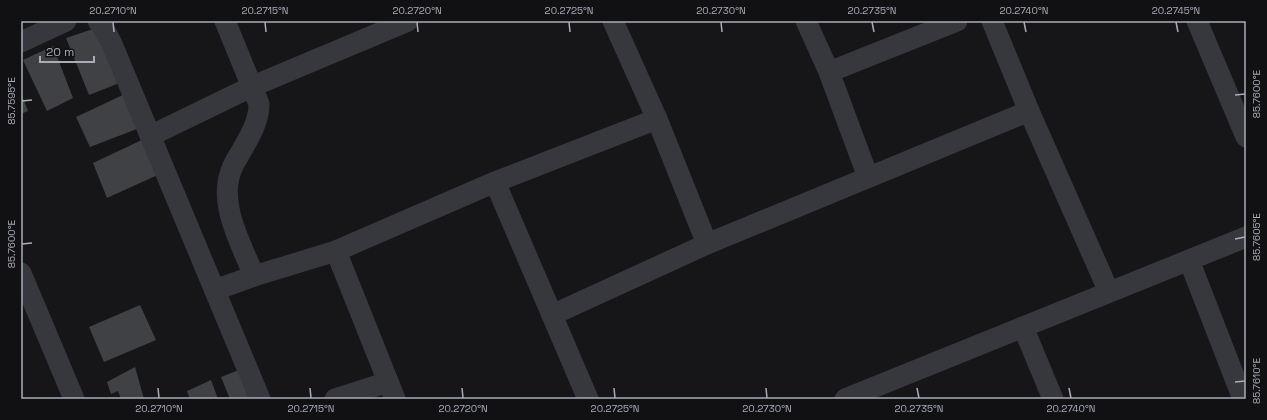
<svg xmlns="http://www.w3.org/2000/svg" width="1267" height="420" font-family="'Space Grotesk',sans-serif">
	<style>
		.building { fill: #404145 }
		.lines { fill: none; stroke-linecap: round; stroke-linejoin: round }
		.street { stroke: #37383d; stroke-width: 21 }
		.ticks { fill: none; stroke: #a8adb8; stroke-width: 1.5 }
		.neatline { fill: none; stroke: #a8adb8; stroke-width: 1.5 }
		.ticks-label { font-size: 10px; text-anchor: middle; fill: #a8adb8 }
	</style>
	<rect width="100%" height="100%" fill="#161618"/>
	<g class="building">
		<polygon points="99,27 122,82 89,95 66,38"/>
		<polygon points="53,46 73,98 47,111 23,60"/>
		<polygon points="21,93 28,111 21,114"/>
		<polygon points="127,93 142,127 90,147 76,117"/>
		<polygon points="146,138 162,173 107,198 93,163"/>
		<polygon points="140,305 156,340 104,362 89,327"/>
		<polygon points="135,367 144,399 121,399 118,391 111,394 107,382"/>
		<polygon points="239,370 253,399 230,399 221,377"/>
		<polygon points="211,380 218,399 190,399 187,391"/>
	</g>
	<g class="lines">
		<g class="street">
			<polyline points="98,21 103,27 112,44 260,399"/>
			<path d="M 225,21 L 259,104 C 259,123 248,139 239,155 C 236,160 233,165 231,171 C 218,205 242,245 254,276"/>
			<polyline points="613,21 657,119"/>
			<polyline points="806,21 829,72 868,177"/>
			<polyline points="992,21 1029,111 1109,292"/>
			<polyline points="1197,21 1246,137"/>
			<polyline points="21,42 66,21"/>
			<polyline points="829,72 957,21"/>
			<polyline points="150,136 253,86 408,21"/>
			<polyline points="495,182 657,119 707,244 552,315"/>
			<polyline points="707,244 1029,111"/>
			<polyline points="336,251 395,399"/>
			<polyline points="1189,260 1243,399"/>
			<polyline points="21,273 74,399"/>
			<polyline points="215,290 254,276 336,251 495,182 588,399"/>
			<polyline points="1023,327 1053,399"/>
			<polyline points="335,399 388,382"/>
			<polyline points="845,399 1246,237"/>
		</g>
	</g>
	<path class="ticks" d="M 113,22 L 114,32M 265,22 L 266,32M 417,22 L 418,32M 569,22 L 570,32M 721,22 L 722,32M 872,22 L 874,32M 1024,22 L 1026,32M 1176,22 L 1178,32M 1235,95 L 1245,94M 22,101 L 32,100M 1235,239 L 1245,237M 22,244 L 32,243M 1235,382 L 1245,381M 158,388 L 159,398M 310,388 L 311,398M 462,388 L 463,398M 614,388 L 615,398M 766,388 L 767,398M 917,388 L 919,398M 1069,388 L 1071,398"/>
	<rect width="1267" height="420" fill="none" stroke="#111113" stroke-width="44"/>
	<path d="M40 56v6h54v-6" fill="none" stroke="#a8adb8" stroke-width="2"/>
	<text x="46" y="56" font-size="12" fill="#a8adb8" stroke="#111113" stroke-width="3" paint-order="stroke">20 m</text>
	<rect x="22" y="22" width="1223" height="376" class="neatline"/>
	<g class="ticks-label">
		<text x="113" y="14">20.2710°N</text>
		<text x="265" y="14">20.2715°N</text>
		<text x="417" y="14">20.2720°N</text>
		<text x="569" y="14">20.2725°N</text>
		<text x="721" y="14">20.2730°N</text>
		<text x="872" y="14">20.2735°N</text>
		<text x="1024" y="14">20.2740°N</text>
		<text x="1176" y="14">20.2745°N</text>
		<text transform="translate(1256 94) rotate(-90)" y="4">85.7600°E</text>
		<text transform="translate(11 101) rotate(-90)" y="4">85.7595°E</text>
		<text transform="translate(1256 237) rotate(-90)" y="4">85.7605°E</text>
		<text transform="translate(11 244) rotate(-90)" y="4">85.7600°E</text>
		<text transform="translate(1256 381) rotate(-90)" y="4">85.7610°E</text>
		<text x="159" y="412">20.2710°N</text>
		<text x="311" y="412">20.2715°N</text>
		<text x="463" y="412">20.2720°N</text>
		<text x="615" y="412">20.2725°N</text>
		<text x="767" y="412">20.2730°N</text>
		<text x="919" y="412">20.2735°N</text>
		<text x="1071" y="412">20.2740°N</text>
	</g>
</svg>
